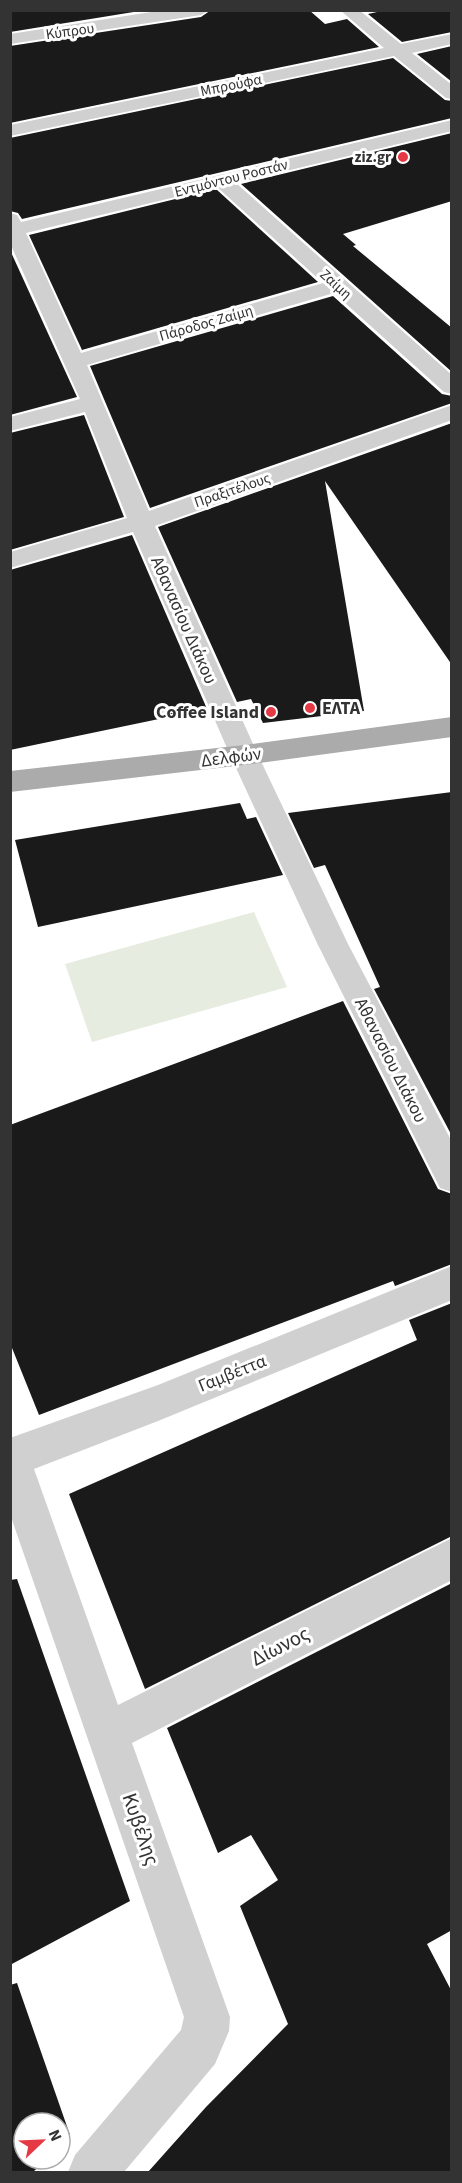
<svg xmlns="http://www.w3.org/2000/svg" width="462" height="2183" font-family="'Source Sans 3',sans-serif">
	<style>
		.green { fill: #e6ecdf }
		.building { fill: #1a1a1a }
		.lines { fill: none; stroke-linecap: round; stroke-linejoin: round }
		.minor { fill: #d0d0d0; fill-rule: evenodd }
		.major { fill: #ababab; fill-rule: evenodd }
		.poi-dot { fill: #e63946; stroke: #fff; stroke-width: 2 }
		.labels { text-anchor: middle; stroke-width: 6; stroke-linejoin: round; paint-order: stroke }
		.far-street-label { font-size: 15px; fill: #333; stroke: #fff }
		.far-poi-label { font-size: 15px; font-weight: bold; fill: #333; stroke: #fff; text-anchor: end }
		.street-label { font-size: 18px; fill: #333; stroke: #fff }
		.poi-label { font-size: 18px; font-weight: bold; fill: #333; stroke: #fff; text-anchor: start }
		.near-street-label { font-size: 21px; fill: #333; stroke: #fff }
	</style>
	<rect width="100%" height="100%" fill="#fff"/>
	<polygon class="green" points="254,912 287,987 92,1042 65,964"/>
	<g class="building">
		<polygon points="10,10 146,10 10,32"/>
		<polygon points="211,10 309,10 325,24 347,19 379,47 10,123 10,46 201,17"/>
		<polygon points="386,10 452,10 452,32 402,42 368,14"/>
		<polygon points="452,46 452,82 417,54"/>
		<polygon points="393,58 445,100 452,101 452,118 22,219 18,213 10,211 10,138"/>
		<polygon points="452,133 452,201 343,234 356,245 353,246 452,328 452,372 241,184"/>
		<polygon points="216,189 318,282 82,350 29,235"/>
		<polygon points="10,250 77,397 10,415"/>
		<polygon points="333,296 442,394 452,396 452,403 150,508 90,366"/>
		<polygon points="84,415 124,517 10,550 10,433"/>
		<polygon points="452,423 452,665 325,481 364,711 263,723 251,699 237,702 158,527"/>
		<polygon points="132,535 207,709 10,750 10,570"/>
		<polygon points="452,792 452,1136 374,989 380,987 325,865 314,868 288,813"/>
		<polygon points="240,803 247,819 256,817 283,875 38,927 15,840"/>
		<polygon points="343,1001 438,1189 452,1194 452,1264 395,1286 393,1281 39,1415 10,1343 10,1125"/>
		<polygon points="452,1303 452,1536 145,1689 69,1494 417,1340 409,1320"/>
		<polygon points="17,1579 130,1901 10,1965 10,1580"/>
		<polygon points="452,1583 452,1930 427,1944 452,1992 452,2172 148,2172 206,2107 288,2024 240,1906 278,1880 251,1835 218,1853 167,1728"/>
		<polygon points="17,1983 70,2135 60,2145 60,2123 24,2123 24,2159 47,2159 33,2172 10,2172 10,1985"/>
	</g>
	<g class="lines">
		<g class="minor">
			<polygon points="164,10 209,10 201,15 10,44 10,34"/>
			<polygon points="340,10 359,10 401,44 452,34 452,44 412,53 452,85 452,99 446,98 394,56 10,136 10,125 384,48"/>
			<path d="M 452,120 L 452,131 L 236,183 L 452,375 L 452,394 L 444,392 L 334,293 L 87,365 L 149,511 L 452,405 L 452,420 L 155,526 L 258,755 L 348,944 L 452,1142 L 452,1192 L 440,1188 L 318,945 L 230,755 L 133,532 L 10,568 L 10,552 L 127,518 L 85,412 L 10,431 L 10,417 L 80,399 L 10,243 L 10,213 L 17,215 L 21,222 ZM 217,187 L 323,283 L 81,353 L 26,233 Z"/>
			<polygon points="452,1266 452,1300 158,1421 34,1469 118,1705 452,1538 452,1580 132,1743 230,2017 229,2031 215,2064 124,2172 68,2172 75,2155 181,2030 184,2017 10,1514 10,1438 158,1385"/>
		</g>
		<polygon class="major" points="452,717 452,737 244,765 10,792 10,771 244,745"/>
	</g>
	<g class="poi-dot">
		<circle cx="403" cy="157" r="6"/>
		<circle cx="310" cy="708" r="6"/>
		<circle cx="271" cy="712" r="6"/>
	</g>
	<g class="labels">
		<g class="far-street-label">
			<text transform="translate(70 31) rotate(-8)" y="5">Κύπρου</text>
			<text transform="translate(231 85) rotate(-12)" y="5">Μπρούφα</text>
			<text transform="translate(231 178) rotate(-14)" y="5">Εντμόντου Ροστάν</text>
			<text transform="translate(336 284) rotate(42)" y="5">Ζαίμη</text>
			<text transform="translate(206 323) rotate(-16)" y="5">Πάροδος Ζαίμη</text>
			<text transform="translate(232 490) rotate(-19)" y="5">Πραξιτέλους</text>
		</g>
		<g class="far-poi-label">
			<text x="391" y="162">ziz.gr</text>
		</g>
		<g class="street-label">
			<text transform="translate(184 620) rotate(66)" y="6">Αθανασίου Διάκου</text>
			<text transform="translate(231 757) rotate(-7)" y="6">Δελφών</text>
			<text transform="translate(391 1060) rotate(63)" y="6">Αθανασίου Διάκου</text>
			<text transform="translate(232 1373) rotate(-22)" y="6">Γαμβέττα</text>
		</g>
		<g class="poi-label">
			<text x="322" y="714">ΕΛΤΑ</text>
			<text x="259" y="718" text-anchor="end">Coffee Island</text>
		</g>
		<g class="near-street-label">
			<text transform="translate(280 1646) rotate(-27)" y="7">Δίωνος</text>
			<text transform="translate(141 1829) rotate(71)" y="7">Κυβέλης</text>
		</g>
	</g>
	<rect width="462" height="2183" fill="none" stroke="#333333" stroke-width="24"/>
	<g transform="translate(42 2141) rotate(67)"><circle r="28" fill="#ffffff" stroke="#adadad" stroke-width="1.5"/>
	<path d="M0-4.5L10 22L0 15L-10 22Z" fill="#e63946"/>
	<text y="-9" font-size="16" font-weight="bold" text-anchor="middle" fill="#333333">N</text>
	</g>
</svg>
